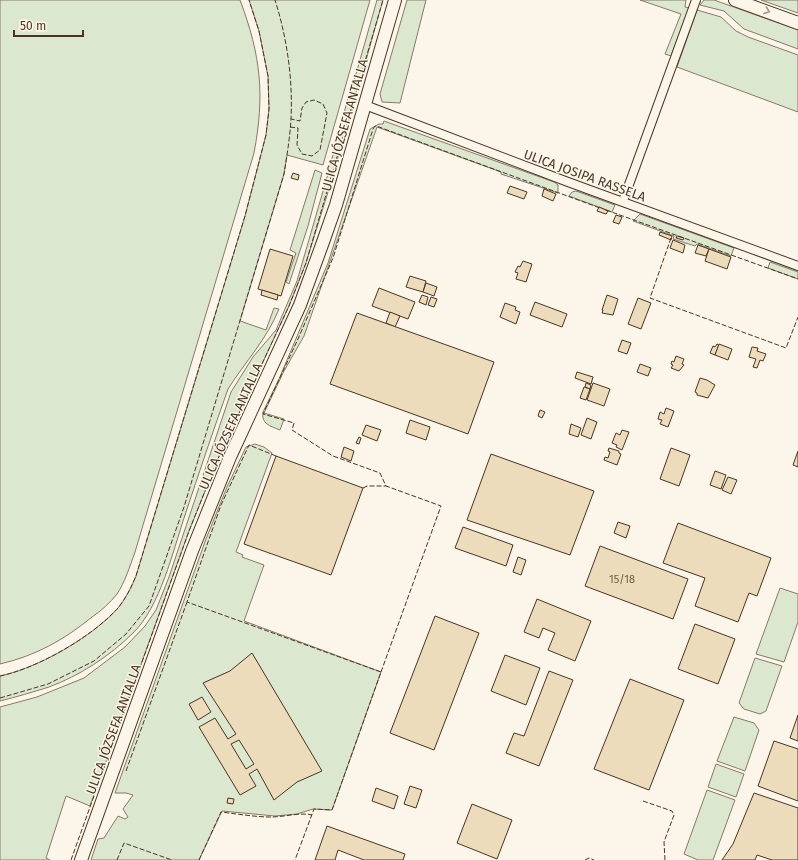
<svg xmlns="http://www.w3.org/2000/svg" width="798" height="860" font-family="'Fira Sans',sans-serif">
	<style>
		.green { fill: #dce7d0; stroke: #887966 }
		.building { fill: #ecdcbc; stroke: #4a3520; fill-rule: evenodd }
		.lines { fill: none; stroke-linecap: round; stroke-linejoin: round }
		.street-casing { stroke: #4a3520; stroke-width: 10 }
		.secondary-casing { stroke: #4a3520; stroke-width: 14 }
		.street { stroke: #fbf6e9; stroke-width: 8 }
		.secondary { stroke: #fbf6e9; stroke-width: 12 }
		.fence { stroke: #4a3520; stroke-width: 1; stroke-dasharray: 5 2; stroke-linecap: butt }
		.oneway { stroke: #a29684 }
		.labels { text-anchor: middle; stroke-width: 3; stroke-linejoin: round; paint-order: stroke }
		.number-label { font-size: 11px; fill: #725f47 }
		.street-label { font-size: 13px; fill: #4a3520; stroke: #fbf6e9 }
	</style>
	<rect width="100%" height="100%" fill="#fbf6e9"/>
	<g class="green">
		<path d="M 0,0 L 240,0 C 261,56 265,95 254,153 L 135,552 C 130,566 125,582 117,594 C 110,603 101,611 92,617 C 64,640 35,656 0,664 Z"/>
		<path d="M 249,0 L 370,0 L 323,165 L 287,155 L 284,174 L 240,321 L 266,330 L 274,308 L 279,309 C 267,339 245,362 228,389 C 213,431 199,473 185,515 C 173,551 160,607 133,633 C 110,656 79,676 49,687 C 33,692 16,697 0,701 L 0,676 C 38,668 92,637 118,608 C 126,598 131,588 136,576 L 245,216 L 266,135 L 269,109 L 268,76 L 259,31 Z"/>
		<polygon points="377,0 383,0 359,85 357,85 355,91 352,88"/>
		<polygon points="407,0 426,0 400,103 382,102 380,94"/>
		<polygon points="640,0 686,0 685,7 689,8 671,56 665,54 681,14"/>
		<polygon points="704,0 714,0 798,30 798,49 744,29 724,11 700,5"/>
		<polygon points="761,0 798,0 798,13"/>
		<polygon points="697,10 721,17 736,31 748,37 798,55 798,112 677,67"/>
		<polygon points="348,98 355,100 334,171 329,170"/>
		<path d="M 384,121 L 554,182 L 558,185 L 558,193 L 501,174 L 501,172 L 377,127 L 304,336 L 284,371 L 264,413 L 284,419 L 280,430 C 270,426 261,424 263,412 L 279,379 L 328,263 L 370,129 L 379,124 L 383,124 Z"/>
		<polygon points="315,170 322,173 308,226 289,284 286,282 296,253 290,250"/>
		<polygon points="328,174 333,176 306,263 289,306 220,454 189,531 90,806 66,796 46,858 50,860 0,860 0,707 37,697 84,678 125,647 145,626 156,610 169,577 231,392 253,357 276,330 297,281"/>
		<polygon points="576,191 615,205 612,212 569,196 572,192"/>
		<polygon points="640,214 734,248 731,256 697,244 695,246 673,239 674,236 633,221"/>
		<polygon points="770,262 798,272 798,279 768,268"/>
		<polygon points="255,444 264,447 272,453 236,552 243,555 242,557 264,565 244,621 381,672 332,810 313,809 297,814 275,816 222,811 199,860 91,860 98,839 104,838 118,816 125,819 128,817 123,809 133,795 126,793 115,793 125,765 206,539 227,487 246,447"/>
		<polygon points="780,588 798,594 798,622 784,662 756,654"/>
		<polygon points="755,658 782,666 766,711 760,714 744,709 739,703"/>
		<polygon points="734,717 754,723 759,730 745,771 717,761"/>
		<polygon points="716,764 744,774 736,797 708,787"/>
		<polygon points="707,790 735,800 713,860 698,860 684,854"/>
	</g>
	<g class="building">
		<polygon points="293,173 299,175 298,180 291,178"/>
		<polygon points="510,186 527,192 524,199 507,193"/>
		<polygon points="544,189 556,194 553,201 542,196"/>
		<polygon points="599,207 608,211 606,214 597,211"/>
		<polygon points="616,215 622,217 619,224 613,222"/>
		<polygon points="660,232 672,236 671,240 659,235"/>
		<polygon points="677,236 684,238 683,240 676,238"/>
		<polygon points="673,240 685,245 683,253 670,248"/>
		<polygon points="698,245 709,249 706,256 695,253"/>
		<polygon points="270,249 293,256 281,296 258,289"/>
		<polygon points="709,249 731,257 727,269 705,261"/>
		<polygon points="523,261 532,264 526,282 516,279 518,273 515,272 518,266 520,267"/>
		<polygon points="410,276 426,281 423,292 406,287"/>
		<polygon points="426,283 437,287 434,296 423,292"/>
		<polygon points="379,288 415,302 408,319 372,306"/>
		<polygon points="262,290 278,295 277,300 261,295"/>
		<polygon points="422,295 428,297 426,305 419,302"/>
		<polygon points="607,295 618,299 613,315 602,313 603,310 602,310"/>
		<polygon points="431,297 437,299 434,307 428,305"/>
		<polygon points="638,298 651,303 641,329 628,324"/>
		<polygon points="535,302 567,314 562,327 530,315"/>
		<polygon points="505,303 516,307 515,310 520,312 516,324 500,317"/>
		<polygon points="390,312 400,316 395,327 386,323"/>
		<polygon points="357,313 494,362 468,434 330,384"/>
		<polygon points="622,340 631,343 627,354 618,351"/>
		<polygon points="717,344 719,345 715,355 710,353 713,346 715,347"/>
		<polygon points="719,344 732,349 728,360 715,355"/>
		<polygon points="752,347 758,348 757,351 766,354 763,361 760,360 757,368 753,367 756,359 749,357"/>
		<polygon points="676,356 684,359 682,364 684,365 679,371 671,368 673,365 671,364 672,361 674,362"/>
		<polygon points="640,364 651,368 648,376 637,372"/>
		<polygon points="577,372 593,377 591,384 575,378"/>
		<polygon points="700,378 707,380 715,385 708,398 697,395 697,393 695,392"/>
		<polygon points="586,383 591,385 590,389 585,387"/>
		<polygon points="593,383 610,389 604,406 587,400"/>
		<polygon points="584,387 590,389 586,400 580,398"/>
		<polygon points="666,408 674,411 668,427 660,424 662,420 658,419 660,412 664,414"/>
		<polygon points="540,410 545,412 542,418 538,416"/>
		<polygon points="587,418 597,422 591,439 581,435"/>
		<polygon points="410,420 430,427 426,440 406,433"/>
		<polygon points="571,424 581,428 578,437 569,434"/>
		<polygon points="366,425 381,430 377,441 362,435"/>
		<polygon points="622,430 629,432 622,450 616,447 617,445 612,443 616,433 620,435"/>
		<polygon points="359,437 361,438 359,444 356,443"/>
		<polygon points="344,447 354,451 351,461 341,457"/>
		<polygon points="609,448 619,451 619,453 621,454 617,465 604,460 605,457 608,458 610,452 608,451"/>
		<polygon points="671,448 690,455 679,486 660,479"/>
		<polygon points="798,451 798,467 793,465"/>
		<polygon points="491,454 594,491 570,555 467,520"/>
		<polygon points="276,456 363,488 331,575 244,544"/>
		<polygon points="715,471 726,475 721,489 710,485"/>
		<polygon points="728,477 737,480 731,494 722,490"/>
		<polygon points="618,522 630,526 626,538 614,533"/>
		<polygon points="678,523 771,558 757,596 749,593 738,622 695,606 705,578 663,563"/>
		<polygon points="463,527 513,545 506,566 455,548"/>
		<polygon points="600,546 688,579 673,619 585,586"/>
		<polygon points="518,557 526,560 521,575 513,572"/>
		<polygon points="537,599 591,621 575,661 548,650 555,633 543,628 539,638 524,632"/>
		<polygon points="435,616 479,633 434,750 390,733"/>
		<polygon points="695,624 735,639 718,684 678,669"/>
		<path d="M 252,653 L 322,771 L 297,782 L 274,800 L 257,769 L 249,774 L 256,786 L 240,795 L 199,727 L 215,718 L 228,739 L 236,734 L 203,683 L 230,671 ZM 239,740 L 254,764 L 246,769 L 231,744 Z"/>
		<polygon points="505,655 540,668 526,705 491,691"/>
		<polygon points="549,671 573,680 539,766 506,753 514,733 524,736"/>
		<polygon points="630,679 684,700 649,790 594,769"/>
		<polygon points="202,697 211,712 198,720 189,704"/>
		<polygon points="798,715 798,741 790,738"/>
		<polygon points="774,741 798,749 798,801 758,786"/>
		<polygon points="410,786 422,790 416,808 404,804"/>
		<polygon points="376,788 398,796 394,809 372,801"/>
		<polygon points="754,793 798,808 798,860 772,860 757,855 755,860 722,860 733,844"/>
		<polygon points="228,798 234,799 233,804 227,803"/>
		<polygon points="472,804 512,820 497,859 457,843"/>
		<polygon points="327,826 405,854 403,860 364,860 338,850 335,860 315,860"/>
	</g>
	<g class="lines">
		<defs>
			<g id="street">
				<polyline points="365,105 568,182 798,266"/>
				<polyline points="623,201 696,0"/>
			</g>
			<g id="secondary">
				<polyline points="735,0 798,23"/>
				<polyline points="81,860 192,551 230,457 300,305 323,242 336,205 395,0"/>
			</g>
		</defs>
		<use href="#street" class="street-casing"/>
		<use href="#secondary" class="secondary-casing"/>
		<use href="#street" class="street"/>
		<use href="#secondary" class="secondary"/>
		<g class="fence">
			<polyline points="290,127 298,128 297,145 302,154 312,156 320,150 327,113 323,104 314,100 306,102 302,108 300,121 291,119"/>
			<polyline points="606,210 798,279"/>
			<polyline points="671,238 650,298 786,348 798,317"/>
			<polyline points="276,456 249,445 221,505 187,602 381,672 332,810 314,809 295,860"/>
			<polyline points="363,488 367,486 386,486"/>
			<polyline points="381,672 441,506 386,486 380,473 333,456 292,430 294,423 263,414 298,339 333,258 373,129 375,126 379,127 600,208"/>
			<path d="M 0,676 C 38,668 92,637 118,608 C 126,598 131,588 136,576 L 245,216 L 266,135 L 269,109 L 268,76 L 259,31 L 249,0"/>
			<path d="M 0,698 L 48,684 L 94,661 L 126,634 L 149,606 L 184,507 L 284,174 C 287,155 290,137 291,119 C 293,79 287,38 275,0"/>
			<polyline points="126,771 187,602"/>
			<polyline points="643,801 672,811 674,815 664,842 665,860"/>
			<polyline points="71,860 189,531 220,454 289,306 306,263 383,0"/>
			<polyline points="117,860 124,843 172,860"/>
			<path d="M 199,860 L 221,812 C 238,814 255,817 271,817 C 284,817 301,812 312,815"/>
			<polyline points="585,860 589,858 594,860"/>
		</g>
	</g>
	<defs><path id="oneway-chevron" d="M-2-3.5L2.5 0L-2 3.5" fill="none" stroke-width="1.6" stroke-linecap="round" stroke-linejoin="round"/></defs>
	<use class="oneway" href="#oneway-chevron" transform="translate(767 11) rotate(20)"/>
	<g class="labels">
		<g class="number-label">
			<text x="622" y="583">15/18</text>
		</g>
		<g class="street-label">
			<text transform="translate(344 125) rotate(-74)" y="5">ULICA JÓZSEFA ANTALLA</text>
			<text transform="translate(585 175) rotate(20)" y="5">ULICA JOSIPA RASSELA</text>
			<text transform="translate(230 426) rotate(-66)" y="5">ULICA JÓZSEFA ANTALLA</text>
			<text transform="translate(113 729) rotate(-70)" y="5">ULICA JÓZSEFA ANTALLA</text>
		</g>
	</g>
	<path d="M14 30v6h69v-6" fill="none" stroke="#4a3520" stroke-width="2"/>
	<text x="20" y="30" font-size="12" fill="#4a3520" stroke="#fbf6e9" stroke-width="3" paint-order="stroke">50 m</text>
</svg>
